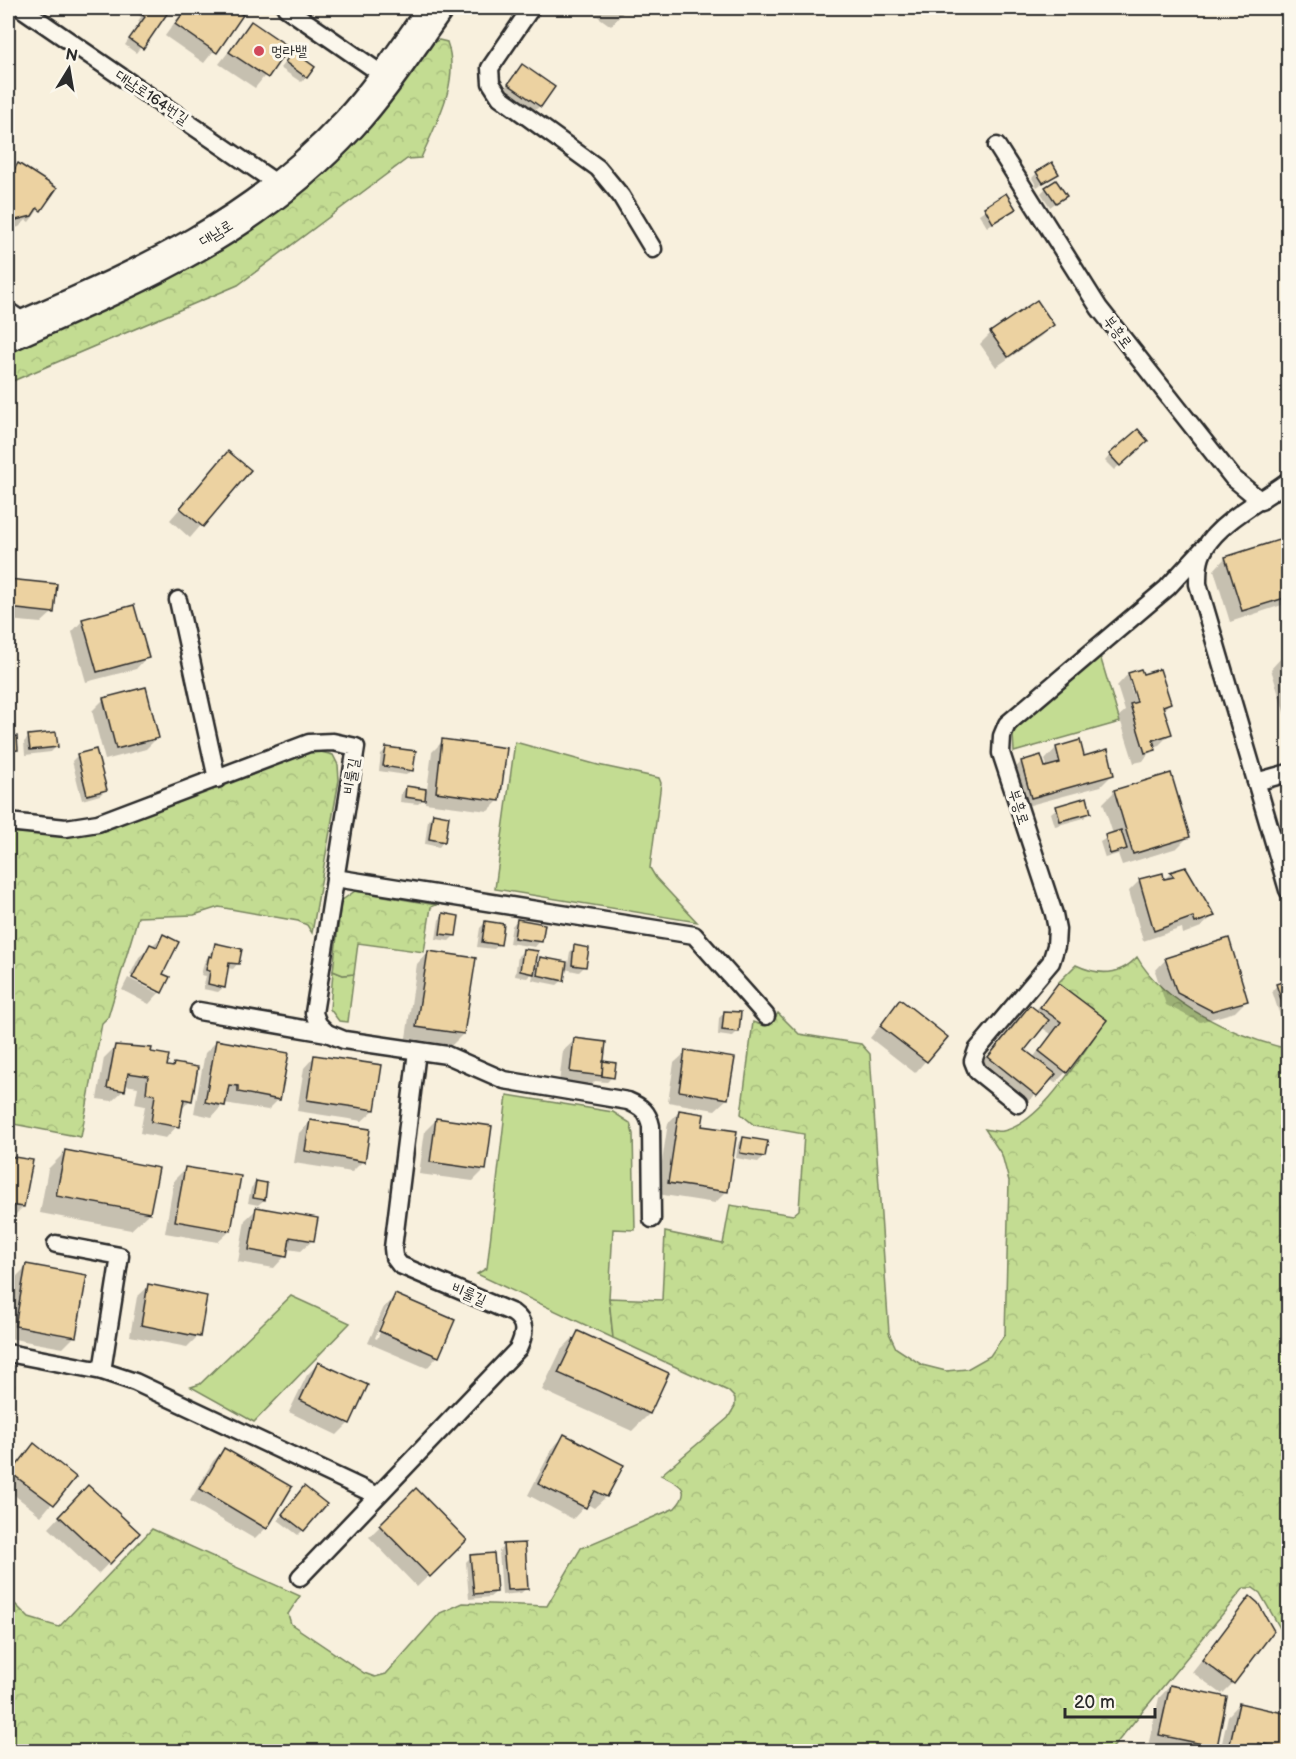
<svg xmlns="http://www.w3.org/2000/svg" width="1296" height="1759" font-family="'Balsamiq Sans','Poor Story',sans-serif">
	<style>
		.green { fill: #c3dc92; stroke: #77845e; stroke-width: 1.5 }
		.forest { fill: url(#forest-crowns); stroke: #77845e; stroke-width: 1.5 }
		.shadow { fill: #0003; fill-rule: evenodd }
		.building { fill: #ecd2a1; stroke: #2b2b2b; stroke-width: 1.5 }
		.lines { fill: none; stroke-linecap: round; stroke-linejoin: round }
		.service-casing { stroke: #2b2b2b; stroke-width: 21 }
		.tertiary-casing { stroke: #2b2b2b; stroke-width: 38 }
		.service { stroke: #fbf7ec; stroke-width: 16 }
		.tertiary { stroke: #fbf7ec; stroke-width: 33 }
		.poi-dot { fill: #d1495b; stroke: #fbf7ec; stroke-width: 2 }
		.labels { text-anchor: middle; stroke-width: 6; stroke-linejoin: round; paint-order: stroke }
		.poi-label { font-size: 15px; fill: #2b2b2b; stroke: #fbf7ec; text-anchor: start }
		.street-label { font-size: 15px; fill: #2b2b2b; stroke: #fbf7ec }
	</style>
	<defs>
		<pattern id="forest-crowns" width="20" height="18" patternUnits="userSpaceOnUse" patternTransform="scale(1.5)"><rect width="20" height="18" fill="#c3dc92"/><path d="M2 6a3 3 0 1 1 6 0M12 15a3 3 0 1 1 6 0" fill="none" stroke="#a8bd7e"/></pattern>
	</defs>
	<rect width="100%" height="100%" fill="#f8f0dd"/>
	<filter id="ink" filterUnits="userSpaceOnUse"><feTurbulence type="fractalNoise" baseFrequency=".0167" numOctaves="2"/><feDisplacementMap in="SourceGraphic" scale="12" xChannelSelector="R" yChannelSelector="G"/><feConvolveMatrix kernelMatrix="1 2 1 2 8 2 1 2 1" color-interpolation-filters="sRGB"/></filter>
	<g filter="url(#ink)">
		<g class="green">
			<polygon points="1100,656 1120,722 1014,752 1013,734 1019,725"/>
			<polygon points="515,742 598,765 659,778 661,783 650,868 656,878 697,922 495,889"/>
			<polygon points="333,971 343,975 354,974 348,1022 339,1021 330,1009"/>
			<polygon points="507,1095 613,1112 630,1123 633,1134 635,1230 613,1229 609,1298 613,1338 477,1274 487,1268"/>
			<polygon points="291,1296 350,1323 254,1422 191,1387 200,1384"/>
		</g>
		<g class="forest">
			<path d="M 439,40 L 447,42 C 461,81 436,123 421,158 L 407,159 L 238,285 L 8,383 L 8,351 L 160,283 L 214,251 L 429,44 Z"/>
			<polygon points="321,752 333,755 338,765 339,780 312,933 307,925 298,921 219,907 194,915 138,917 108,1017 102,1023 81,1137 8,1123 8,832 67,836 101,831 305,753"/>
			<polygon points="355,891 436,905 431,907 424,952 358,943 354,974 343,975 333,971 341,901"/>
			<path d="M 1137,957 C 1163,1004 1237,1037 1288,1049 L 1288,1642 L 1260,1593 L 1253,1588 L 1244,1588 L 1110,1751 L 8,1751 L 8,1639 L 10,1634 L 8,1632 L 8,1597 L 29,1618 L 59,1627 L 152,1529 L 300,1596 L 288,1614 L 291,1624 L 364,1673 L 375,1677 L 386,1674 L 440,1613 L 463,1603 L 547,1606 L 581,1548 L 675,1508 C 693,1489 679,1484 661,1475 L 728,1418 L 735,1406 L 735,1398 L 728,1391 L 613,1338 L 609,1298 L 662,1300 L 665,1232 L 723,1244 L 730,1205 L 793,1215 L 799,1210 L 804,1134 L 754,1125 L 741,1114 L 753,1022 L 761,1025 L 770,1025 L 778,1013 L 799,1034 L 861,1044 L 870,1054 L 889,1333 L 896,1348 L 922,1365 L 946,1371 L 967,1369 L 990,1356 L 1005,1334 L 1009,1181 L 1002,1155 L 985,1129 C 990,1130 998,1132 1003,1131 C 1043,1123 1083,1051 1106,1020 L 1058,983 L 1076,965 C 1099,976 1120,976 1137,957 Z"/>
		</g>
		<g class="shadow">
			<polygon points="141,8 169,8 136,53 125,45 140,23 138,21 141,17 137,14"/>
			<polygon points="185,8 229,8 241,16 204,63 165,36"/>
			<polygon points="586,8 627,8 611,26"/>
			<polygon points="251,23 287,48 255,88 219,64"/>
			<polygon points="293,53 306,77 301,82 280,68"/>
			<polygon points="517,71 540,106 534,111 504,90"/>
			<polygon points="18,165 54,189 29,222 26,220 19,227 8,230 8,172 11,173"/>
			<polygon points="1037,173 1057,173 1037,187 1032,178"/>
			<polygon points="1046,188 1065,196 1050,207 1041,193"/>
			<polygon points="1006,196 1014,208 987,227 979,214"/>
			<polygon points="1052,325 1041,336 996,367 980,344 991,333"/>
			<polygon points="1141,446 1114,470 1105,461 1110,455"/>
			<polygon points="228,453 249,470 190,538 170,520"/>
			<polygon points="1288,539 1288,603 1230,622 1214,570 1225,558"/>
			<polygon points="8,581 55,585 53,612 41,623 8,620"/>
			<polygon points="83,620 147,657 136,669 86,682 72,632"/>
			<polygon points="1288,655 1288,725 1271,669 1282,657"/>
			<path d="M 1128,674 L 1170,703 L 1163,710 L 1170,734 L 1159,745 L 1153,747 L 1143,761 L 1134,763 L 1119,716 L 1125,711 L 1117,686 ZM 1130,685 L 1133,685 L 1140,709 L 1138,709 Z"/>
			<polygon points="145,689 158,737 146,749 105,760 92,711 103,700"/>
			<polygon points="15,737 17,749 8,755 8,738"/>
			<polygon points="29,737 56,747 51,752 25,755 24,742"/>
			<polygon points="443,741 499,800 488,811 425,803 426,797 418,804 400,802 401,793 407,787 427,790 432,752"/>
			<polygon points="1056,748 1083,758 1113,774 1101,786 1019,808 1010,774 1021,762 1048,768 1045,760"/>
			<polygon points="387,749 412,770 406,775 379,771 381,754"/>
			<polygon points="78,755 105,790 100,795 82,800 72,761"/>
			<polygon points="1115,791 1188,837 1177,848 1122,865 1118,854 1105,858 1100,842 1113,834 1103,803"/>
			<polygon points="1057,808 1089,812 1084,818 1055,826 1051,813"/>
			<polygon points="433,815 444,841 439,847 425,844 428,820"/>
			<polygon points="1171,873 1213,916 1201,927 1183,934 1182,928 1143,941 1129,891 1140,880 1163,881"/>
			<polygon points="444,914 454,936 449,941 436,939 439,920"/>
			<polygon points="517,920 540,941 535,947 509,943 512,926"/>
			<polygon points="486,922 500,944 494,949 477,947 480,928"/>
			<polygon points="163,936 161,974 168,978 160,992 149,1004 122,990 128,978 158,993 158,990 130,975 139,957"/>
			<polygon points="215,945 238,963 233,969 227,968 224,987 218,992 203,989 206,976 201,975 204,963"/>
			<polygon points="575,947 585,966 579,972 565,969 563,980 557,985 532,980 534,971 527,978 515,976 518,956 524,951 534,966 541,959 568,964 570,952"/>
			<polygon points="428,952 463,1034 452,1045 406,1038 417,964"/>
			<polygon points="1166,959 1247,1000 1235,1012 1200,1022 1166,1005 1155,971"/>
			<polygon points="1288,982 1288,1023 1283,1025 1272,991 1277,985"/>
			<path d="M 1058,985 L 1066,1072 L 1055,1083 L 1049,1079 L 1024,1107 L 977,1069 L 1018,1018 L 1030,1007 L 1035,1011 ZM 1041,1027 L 1051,1034 L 1033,1058 L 1023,1050 Z"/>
			<polygon points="900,1001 946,1037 915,1073 870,1038"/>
			<polygon points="725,1012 738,1031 732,1037 718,1035 719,1018"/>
			<polygon points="575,1040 602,1063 612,1077 607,1082 595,1081 589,1087 559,1083 563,1051"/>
			<polygon points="217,1041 279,1099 268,1110 224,1103 212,1117 194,1113 205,1053"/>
			<polygon points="115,1047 149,1053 165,1067 171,1068 174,1064 190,1100 180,1111 177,1126 166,1138 140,1133 145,1106 135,1104 138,1087 125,1085 124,1090 112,1101 97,1099 104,1058"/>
			<polygon points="686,1052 727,1099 715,1110 668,1102 674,1063"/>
			<polygon points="315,1056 374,1110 362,1121 297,1111 304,1068"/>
			<polygon points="679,1112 700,1127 726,1192 715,1203 657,1194 668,1123"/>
			<polygon points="436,1120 485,1169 473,1181 419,1174 425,1131"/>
			<polygon points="311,1121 363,1161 352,1172 294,1163 299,1133"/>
			<polygon points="743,1139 764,1156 758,1162 736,1158 738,1144"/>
			<polygon points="65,1152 149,1213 131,1230 40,1213 48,1169"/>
			<polygon points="8,1157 31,1162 23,1207 12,1218 8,1217"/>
			<polygon points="186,1168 230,1231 218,1242 165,1233 174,1180"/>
			<polygon points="256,1182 266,1184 264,1200 258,1205 248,1203 251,1188"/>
			<polygon points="257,1209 313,1240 301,1251 287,1249 285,1256 274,1268 238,1262 245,1220"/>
			<polygon points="27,1266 75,1336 63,1348 8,1338 8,1320 15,1278"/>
			<polygon points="149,1286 198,1336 187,1347 130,1336 137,1297"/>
			<path d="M 395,1296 L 438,1356 L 427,1368 L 368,1343 L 384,1307 ZM 387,1308 L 391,1308 L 377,1339 L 375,1338 Z"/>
			<polygon points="578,1333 649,1414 632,1431 542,1390 561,1350"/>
			<polygon points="318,1364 349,1423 337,1435 289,1412 307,1375"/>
			<polygon points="565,1436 622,1466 606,1497 594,1508 587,1504 573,1519 528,1495 553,1447"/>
			<polygon points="34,1445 74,1477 41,1516 8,1490 8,1477"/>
			<polygon points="224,1450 266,1528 255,1539 190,1501 213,1461"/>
			<polygon points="416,1491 465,1540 417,1587 369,1537"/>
			<polygon points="299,1493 303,1530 298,1535 278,1520"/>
			<polygon points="77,1498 138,1533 98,1574 49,1528"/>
			<polygon points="504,1546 527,1588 521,1593 502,1595 499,1551"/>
			<polygon points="471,1557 496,1592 490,1597 469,1599 466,1562"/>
			<polygon points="1250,1598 1233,1683 1222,1694 1192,1672"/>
			<polygon points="1170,1686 1215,1746 1210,1752 1175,1752 1148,1746 1159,1698"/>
			<polygon points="1239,1704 1288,1715 1288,1730 1285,1748 1281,1752 1220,1752 1228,1716"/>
		</g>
		<g class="building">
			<polygon points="141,8 171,8 143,49 129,39 145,17 142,15 145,11"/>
			<polygon points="187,8 232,8 243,15 217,53 175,24"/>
			<polygon points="251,21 289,47 268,78 229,52"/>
			<polygon points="293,51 315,67 307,78 285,62"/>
			<polygon points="522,64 555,87 541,107 508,84"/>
			<polygon points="1052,162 1059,174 1043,183 1036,172"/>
			<polygon points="18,163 57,188 41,211 37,208 32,216 12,221 8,220 8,170 13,172"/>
			<polygon points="1056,180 1067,196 1056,203 1045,187"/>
			<polygon points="1006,193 1016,209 993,223 984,207"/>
			<polygon points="1037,300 1054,325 1008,357 990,332"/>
			<polygon points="1138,429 1148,441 1120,466 1109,454"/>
			<polygon points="228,451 251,470 203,527 180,508"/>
			<polygon points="1288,537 1288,597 1242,611 1225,557"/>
			<polygon points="8,579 57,584 54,613 8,608"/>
			<polygon points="134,605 149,658 97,672 82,619"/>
			<polygon points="1141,669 1143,674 1160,669 1171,703 1163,706 1172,734 1153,740 1156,750 1145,753 1130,704 1137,702 1128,673"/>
			<polygon points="146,687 159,738 116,749 103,698"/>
			<polygon points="56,732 58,747 30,750 28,735"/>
			<polygon points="17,736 18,750 8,751 8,737"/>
			<polygon points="442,739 507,748 500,801 436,792"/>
			<polygon points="1080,740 1084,756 1108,749 1114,775 1031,798 1021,761 1041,755 1045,767 1060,763 1056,747"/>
			<polygon points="386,747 416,751 413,771 383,766"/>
			<polygon points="96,749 107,790 87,795 77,754"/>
			<polygon points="1171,773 1190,837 1133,854 1114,790"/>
			<polygon points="406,786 426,789 425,800 405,797"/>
			<polygon points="1087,797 1091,813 1060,821 1056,806"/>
			<polygon points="433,813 449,816 445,842 429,839"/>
			<polygon points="1121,830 1127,849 1110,854 1105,835"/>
			<polygon points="1186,867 1215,916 1195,923 1193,917 1154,931 1139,879 1163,873 1164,879 1174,877 1170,872"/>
			<polygon points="443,913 459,916 456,936 440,934"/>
			<polygon points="517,919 545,924 542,942 514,938"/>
			<polygon points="485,921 504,924 501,945 482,942"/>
			<polygon points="163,934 179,942 163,974 170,977 162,993 132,978 150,944 157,947"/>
			<polygon points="1229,938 1248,1001 1212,1011 1177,993 1165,958"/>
			<polygon points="215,943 242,949 239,964 229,963 225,988 208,984 210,971 206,970 209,956 212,957"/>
			<polygon points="574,945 589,948 586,967 572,965"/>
			<polygon points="523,949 538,951 534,974 520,971"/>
			<polygon points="428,951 476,958 464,1034 416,1027"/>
			<polygon points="540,957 567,962 564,981 537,975"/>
			<polygon points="1288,980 1288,1020 1276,984"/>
			<polygon points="1058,983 1107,1020 1067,1073 1039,1051 1061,1022 1040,1007"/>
			<polygon points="900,999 948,1037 927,1062 880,1026"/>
			<polygon points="1030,1005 1049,1020 1025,1050 1056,1074 1037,1096 988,1057"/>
			<polygon points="724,1011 741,1012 739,1032 722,1030"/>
			<polygon points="574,1038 606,1042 602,1076 570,1072"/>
			<polygon points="216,1040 289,1053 280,1100 238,1092 238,1086 229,1085 225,1106 205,1102"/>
			<polygon points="115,1045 152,1048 151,1052 169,1055 167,1066 173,1067 174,1063 198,1067 192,1101 184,1099 179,1127 151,1122 155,1095 146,1093 148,1076 128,1073 125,1091 107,1088"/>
			<polygon points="685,1050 735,1058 728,1099 679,1091"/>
			<polygon points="314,1055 382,1065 375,1110 307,1100"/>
			<polygon points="603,1061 616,1063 614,1078 602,1076"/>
			<polygon points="679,1110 704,1114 702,1126 737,1131 728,1192 668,1183"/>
			<polygon points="436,1118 492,1126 486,1170 430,1162"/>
			<polygon points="310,1120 370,1129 365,1162 305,1151"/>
			<polygon points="743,1137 768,1141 765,1157 740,1153"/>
			<polygon points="65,1150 159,1168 150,1213 56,1196"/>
			<polygon points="8,1156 33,1160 24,1207 8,1205"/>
			<polygon points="185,1167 241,1176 231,1231 175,1221"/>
			<polygon points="256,1181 267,1183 265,1200 253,1198"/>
			<polygon points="256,1207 318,1218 314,1241 290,1237 287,1257 249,1250"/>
			<polygon points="26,1264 87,1275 76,1337 15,1326"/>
			<polygon points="148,1284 207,1296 200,1337 141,1325"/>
			<polygon points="395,1294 455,1320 439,1357 379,1331"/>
			<polygon points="578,1331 669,1373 650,1414 558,1373"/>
			<polygon points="318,1362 368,1385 350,1424 300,1400"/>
			<polygon points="8,1384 14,1385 8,1415"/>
			<polygon points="564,1434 624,1465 607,1497 595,1491 586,1508 538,1484"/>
			<polygon points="34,1443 76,1477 54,1505 11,1473"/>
			<polygon points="224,1448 292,1487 267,1529 200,1489"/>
			<polygon points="88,1485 140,1533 110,1564 59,1516"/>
			<polygon points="304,1486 327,1504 304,1531 282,1514"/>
			<polygon points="416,1488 467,1540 430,1577 379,1525"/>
			<polygon points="525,1543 528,1589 507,1590 503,1544"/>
			<polygon points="494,1553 497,1592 474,1594 470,1555"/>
			<polygon points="1250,1596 1258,1603 1274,1631 1234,1684 1202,1660"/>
			<polygon points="1170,1685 1227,1697 1217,1747 1159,1735"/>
			<polygon points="1239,1703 1288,1714 1286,1749 1258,1743 1256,1752 1228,1752"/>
		</g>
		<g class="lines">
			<defs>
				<g id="service">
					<polyline points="21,8 282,187"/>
					<polyline points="286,8 386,77"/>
					<polyline points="531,8 490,68 491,83 500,97 598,168 621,196 653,249"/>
					<polyline points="997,146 1099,308 1233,478 1261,501"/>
					<polyline points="8,311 28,325"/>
					<path d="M 1288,481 C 1264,499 1219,522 1205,548 C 1198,559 1198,572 1198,584 L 1288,890"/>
					<polyline points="178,600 217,779"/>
					<polyline points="1256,782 1288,773"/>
					<path d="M 8,822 L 66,828 L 98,823 L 309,743 L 333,742 L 356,747 L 314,1013 L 318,1024 L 327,1033 L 344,1040 L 447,1055 L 504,1080 L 628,1101 C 642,1107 648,1112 651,1126 L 652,1219"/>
					<polyline points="335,878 694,935 766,1016"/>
					<polyline points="199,1011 327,1033"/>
					<polyline points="1018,1104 977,1071 973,1061 977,1050 1051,962 1056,946 1057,929 1054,914 1001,753 1002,736 1007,724 1167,588 1204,548"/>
					<polyline points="56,1244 120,1256 102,1371"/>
					<polyline points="8,1353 102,1371 135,1382 376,1495"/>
					<path d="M 300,1577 L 518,1349 C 525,1334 527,1323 513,1313 L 400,1265 L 394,1257 L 393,1248 L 417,1051"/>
				</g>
				<path id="tertiary" d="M 8,334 C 136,278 252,230 349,124 C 381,89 408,47 436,8"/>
			</defs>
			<use href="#service" class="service-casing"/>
			<use href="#tertiary" class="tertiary-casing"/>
			<use href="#service" class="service"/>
			<use href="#tertiary" class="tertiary"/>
		</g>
	</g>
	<circle class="poi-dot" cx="259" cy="51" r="6"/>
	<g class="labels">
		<g class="poi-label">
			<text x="271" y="56">멍라밸</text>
		</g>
		<g class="street-label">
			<text transform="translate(152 97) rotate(34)" y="5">대남로164번길</text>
			<text transform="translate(216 233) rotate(-32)" y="5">대남로</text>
			<text transform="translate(1118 332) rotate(53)" y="5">부흥로</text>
			<text transform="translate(351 776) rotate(-81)" y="5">비룰길</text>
			<text transform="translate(1019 807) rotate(72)" y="5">부흥로</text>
			<text transform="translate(469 1294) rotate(23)" y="5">비룰길</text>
		</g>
	</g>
	<rect width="1296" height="1759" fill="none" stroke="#fbf7ec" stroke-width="30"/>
	<rect x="15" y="15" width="1266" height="1729" fill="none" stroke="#2b2b2b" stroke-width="2" filter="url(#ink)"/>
	<g transform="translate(69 69) rotate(11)" stroke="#fbf7ec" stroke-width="4.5" paint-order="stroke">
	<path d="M0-4.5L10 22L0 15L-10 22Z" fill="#2b2b2b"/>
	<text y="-9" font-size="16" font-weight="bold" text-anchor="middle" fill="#2b2b2b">N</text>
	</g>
	<path d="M1065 1708v9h90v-9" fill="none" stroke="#2b2b2b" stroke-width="3"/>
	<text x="1074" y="1708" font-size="18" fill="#2b2b2b" stroke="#fbf7ec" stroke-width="4.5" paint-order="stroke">20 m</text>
</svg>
